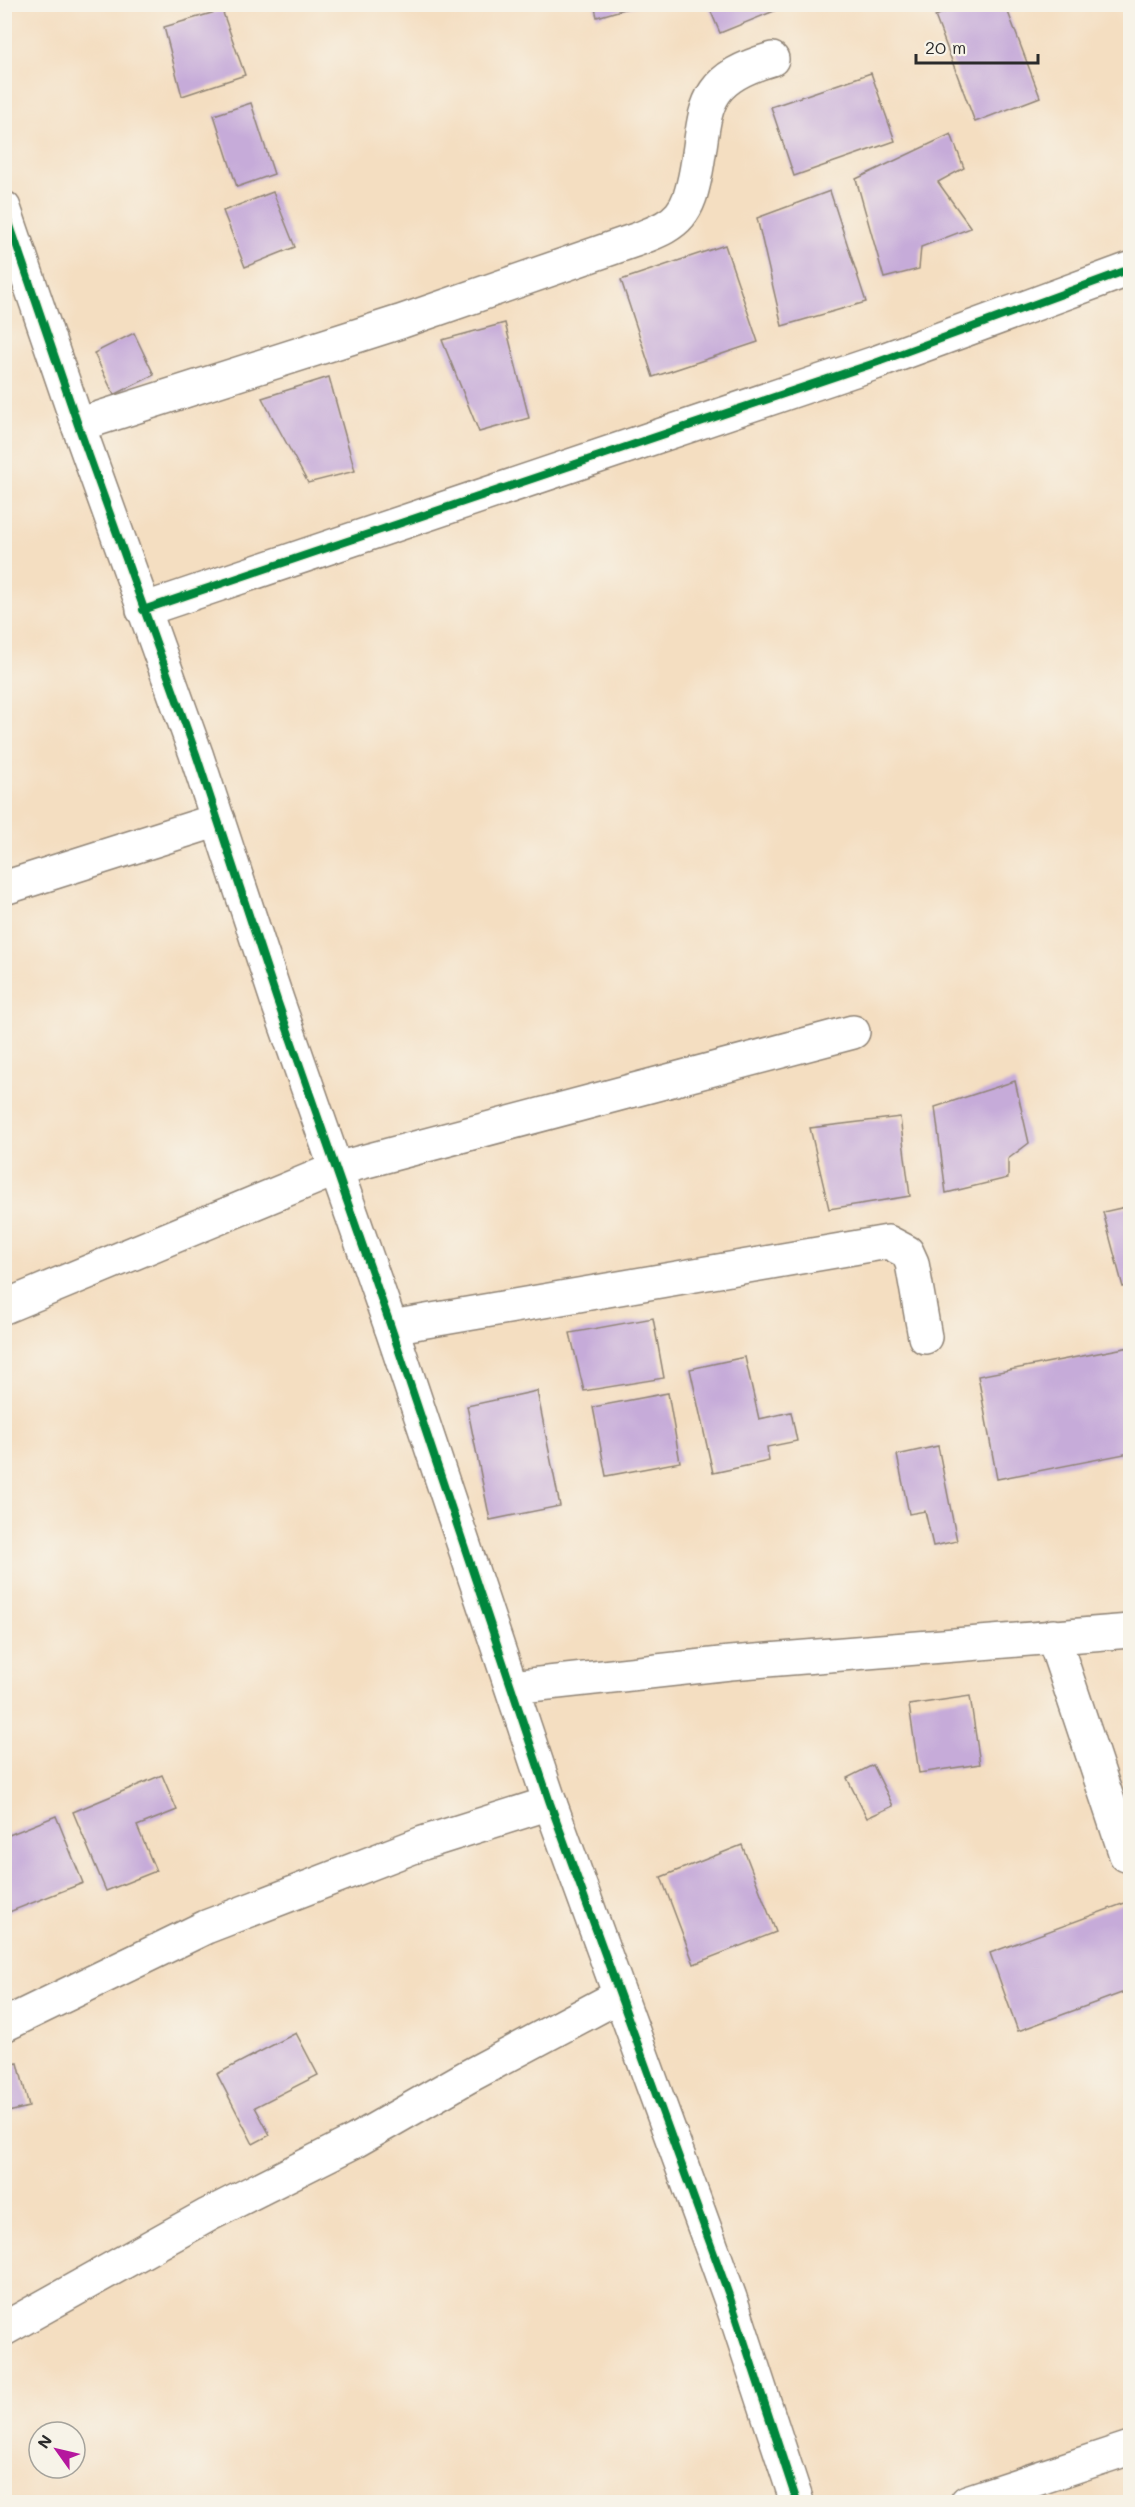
<svg xmlns="http://www.w3.org/2000/svg" width="1135" height="2507" font-family="Mali,sans-serif">
	<style>
		.building { fill: #c6abd9 }
		.lines { fill: none; stroke-linecap: round; stroke-linejoin: round }
		.minor-casing { stroke: #908476; stroke-width: 36 }
		.minor { stroke: #fff; stroke-width: 33 }
		.cycleway-casing { stroke: #f7f3e8; stroke-width: 11 }
		.cycleway { stroke: #00873e; stroke-width: 8 }
	</style>
	<rect width="100%" height="100%" fill="#f7f3e8"/>
	<filter id="ink" filterUnits="userSpaceOnUse"><feTurbulence type="fractalNoise" baseFrequency=".0167" numOctaves="2"/><feDisplacementMap in="SourceGraphic" scale="12" xChannelSelector="R" yChannelSelector="G"/><feConvolveMatrix kernelMatrix="1 2 1 2 8 2 1 2 1" color-interpolation-filters="sRGB"/></filter>
	<filter id="wash" filterUnits="userSpaceOnUse"><feTurbulence type="fractalNoise" baseFrequency=".008" numOctaves="4" result="noise"/><feDisplacementMap in="SourceGraphic" scale="24" xChannelSelector="R" yChannelSelector="G"/><feGaussianBlur stdDeviation="1.35" result="paint"/><feColorMatrix in="noise" values="0 0 0 0 0 0 0 0 0 0 0 0 0 0 0 0 0 1.4 0 .05"/><feComposite in="paint" operator="in"/></filter>
	<g filter="url(#wash)">
		<rect width="100%" height="100%" fill="#f4dec1"/>
		<g id="blocks">
			<g class="building">
				<polygon points="594,4 639,4 639,5 597,17"/>
				<polygon points="715,4 771,4 774,11 720,33 709,7"/>
				<polygon points="966,4 1005,4 1040,97 975,122 935,16"/>
				<polygon points="222,10 245,75 182,96 164,27"/>
				<polygon points="871,73 895,141 794,176 771,107"/>
				<polygon points="251,103 274,174 237,187 214,115"/>
				<polygon points="951,134 964,168 938,182 971,228 921,247 919,269 884,278 856,179"/>
				<polygon points="830,191 866,302 782,326 757,218"/>
				<polygon points="273,192 295,247 245,267 223,211"/>
				<polygon points="725,245 758,342 653,377 621,280"/>
				<polygon points="505,323 529,418 479,432 442,340"/>
				<polygon points="134,333 154,375 114,395 94,353"/>
				<polygon points="329,377 355,471 308,483 262,398"/>
				<polygon points="1015,1081 1029,1143 1008,1159 1008,1178 946,1193 935,1107"/>
				<polygon points="900,1117 910,1196 829,1209 810,1128"/>
				<polygon points="1130,1206 1130,1285 1123,1287 1103,1212"/>
				<polygon points="653,1318 664,1378 584,1391 570,1333"/>
				<polygon points="1130,1347 1130,1453 997,1479 978,1376"/>
				<polygon points="745,1357 759,1419 791,1412 797,1441 767,1447 769,1461 713,1473 690,1369"/>
				<polygon points="537,1391 560,1506 490,1520 467,1406"/>
				<polygon points="668,1393 680,1462 606,1476 593,1407"/>
				<polygon points="938,1446 957,1541 933,1546 925,1511 909,1514 897,1455"/>
				<polygon points="970,1696 980,1764 919,1773 909,1705"/>
				<polygon points="873,1765 893,1806 867,1818 847,1778"/>
				<polygon points="162,1775 177,1810 137,1826 156,1871 106,1891 73,1812"/>
				<polygon points="56,1816 83,1883 4,1914 4,1837"/>
				<polygon points="742,1845 776,1932 694,1964 661,1877"/>
				<polygon points="1130,1901 1130,1990 1018,2031 990,1953"/>
				<polygon points="296,2033 318,2075 255,2107 270,2135 253,2144 217,2074"/>
				<polygon points="18,2063 29,2107 4,2113 4,2066"/>
			</g>
		</g>
	</g>
	<g filter="url(#ink)">
		<use href="#blocks" fill-opacity="0" stroke="#908476" stroke-width="1.5"/>
		<g class="lines">
			<defs>
				<g id="minor">
					<polyline points="4,208 78,425 196,754 277,1000 391,1327 550,1803 730,2298 797,2502"/>
					<path d="M 78,425 L 400,322 L 641,238 C 655,232 670,227 680,215 C 689,204 692,191 695,177 C 708,113 695,81 772,59"/>
					<polyline points="143,610 875,363 1130,269"/>
					<polyline points="4,888 218,820"/>
					<polyline points="4,1307 336,1169 853,1032"/>
					<polyline points="391,1327 888,1242 907,1252 912,1263 925,1337"/>
					<polyline points="1053,1636 1126,1855"/>
					<polyline points="512,1687 730,1663 1130,1631"/>
					<polyline points="4,2025 206,1927 423,1843 550,1803"/>
					<polyline points="4,2329 208,2215 355,2141 467,2077 619,1996"/>
					<polyline points="967,2502 1130,2448"/>
				</g>
			</defs>
			<use href="#minor" class="minor-casing"/>
			<use href="#minor" class="minor"/>
			<defs>
				<g id="cycleway">
					<polyline points="4,208 78,425 196,754 277,1000 391,1327 550,1803 730,2298 797,2502"/>
					<polyline points="143,610 875,363 1130,269"/>
				</g>
			</defs>
			<use href="#cycleway" class="cycleway-casing"/>
			<use href="#cycleway" class="cycleway"/>
		</g>
	</g>
	<rect width="1135" height="2507" fill="none" stroke="#f7f3e8" stroke-width="24"/>
	<g transform="translate(57 2450) rotate(304)"><circle r="28" fill="#f7f3e8" stroke="#a5a39c" stroke-width="1.5"/>
	<path d="M0-4.5L10 22L0 15L-10 22Z" fill="#b5179e"/>
	<text y="-9" font-size="16" font-weight="bold" text-anchor="middle" fill="#2b2b2b">N</text>
	</g>
	<path d="M916 54v9h122v-9" fill="none" stroke="#2b2b2b" stroke-width="3"/>
	<text x="925" y="54" font-size="18" fill="#2b2b2b" stroke="#f7f3e8" stroke-width="4.5" paint-order="stroke">20 m</text>
</svg>
